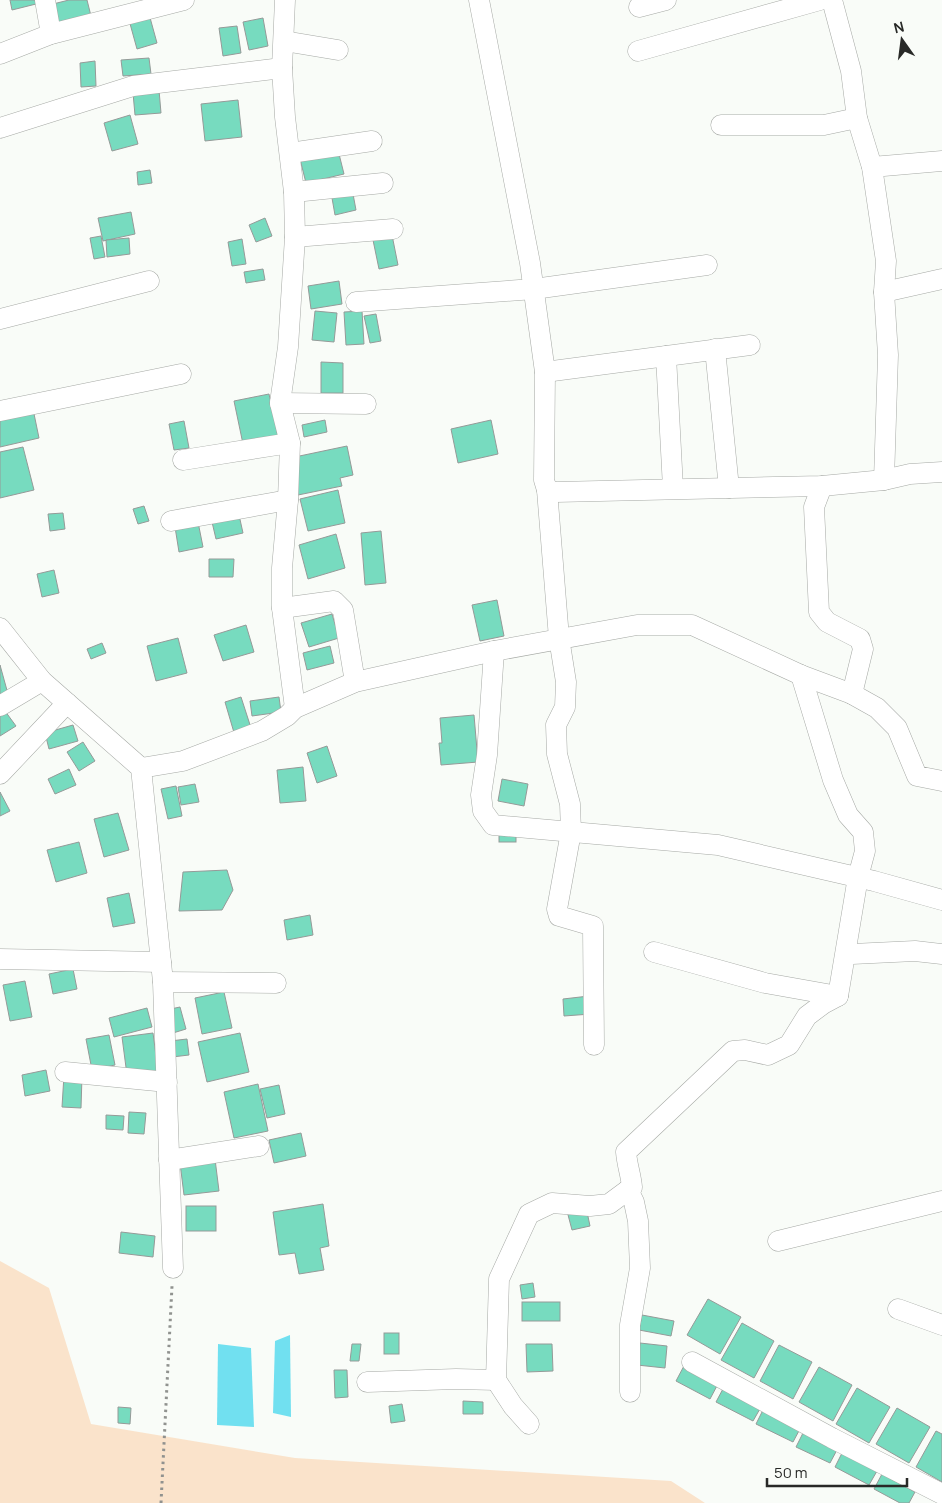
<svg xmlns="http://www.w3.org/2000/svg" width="942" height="1503" font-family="Manrope,sans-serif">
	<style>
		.green { fill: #fae3cb }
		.water { fill: #71e0f0 }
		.building { fill: #77dbbf; stroke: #959a98 }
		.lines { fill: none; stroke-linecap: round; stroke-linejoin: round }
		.street-casing { stroke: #a6a9a5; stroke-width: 21 }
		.path { stroke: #90928f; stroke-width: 3; stroke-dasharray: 2.5 4; stroke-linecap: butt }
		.street { stroke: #fff; stroke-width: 20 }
	</style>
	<rect width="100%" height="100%" fill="#f9fcf8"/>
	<polygon class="green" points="0,1261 49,1288 91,1424 295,1458 671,1481 705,1503 0,1503"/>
	<g class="water">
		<polygon points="290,1335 291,1417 273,1413 275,1341"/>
		<polygon points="218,1344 251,1348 254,1427 217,1425"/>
	</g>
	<g class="building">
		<polygon points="10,0 35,0 36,4 12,10"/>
		<polygon points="69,0 87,0 92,20 59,27 53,4"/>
		<polygon points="149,14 157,43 137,49 129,20"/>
		<polygon points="263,18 268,46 249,50 243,22"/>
		<polygon points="237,26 241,53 223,56 219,28"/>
		<polygon points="149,58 151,74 123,76 121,60"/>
		<polygon points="95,61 96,86 81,87 80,63"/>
		<polygon points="159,90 161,113 135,115 133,93"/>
		<polygon points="238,100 242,137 205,141 201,104"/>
		<polygon points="130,115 138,144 112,151 104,123"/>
		<polygon points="338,150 344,174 306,183 300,159"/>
		<polygon points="150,170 152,183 138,185 137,172"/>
		<polygon points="353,194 356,210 335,215 332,198"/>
		<polygon points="131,212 135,234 103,241 98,218"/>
		<polygon points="265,218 272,236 256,242 249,225"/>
		<polygon points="392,235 398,265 379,269 373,240"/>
		<polygon points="101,236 105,257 94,259 90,238"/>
		<polygon points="129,238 130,254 107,257 106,240"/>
		<polygon points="242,239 246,264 232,266 228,242"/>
		<polygon points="263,269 265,280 246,283 244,272"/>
		<polygon points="339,281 342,304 311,309 308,286"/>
		<polygon points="315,311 337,313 334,342 312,340"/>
		<polygon points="362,311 364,344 346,345 344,312"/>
		<polygon points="376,314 381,341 370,343 364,316"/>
		<polygon points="321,362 343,363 343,393 321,393"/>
		<polygon points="269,394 278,436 243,444 234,401"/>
		<polygon points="33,409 39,438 0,447 0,416"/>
		<polygon points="325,420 327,432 304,437 302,425"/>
		<polygon points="491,420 498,454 458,463 451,429"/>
		<polygon points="184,421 189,448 174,450 169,424"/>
		<polygon points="347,446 353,475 340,478 342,486 298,495 290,458"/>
		<polygon points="23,447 34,490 0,498 0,452"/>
		<polygon points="338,490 345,523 308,531 300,499"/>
		<polygon points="144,506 149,521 138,524 133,509"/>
		<polygon points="63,513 65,529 50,531 48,514"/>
		<polygon points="239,515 243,533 216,539 212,522"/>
		<polygon points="198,522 203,547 179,552 175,527"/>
		<polygon points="381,531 386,583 365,585 361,533"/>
		<polygon points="336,534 345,568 308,579 299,545"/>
		<polygon points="209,559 234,559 233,577 209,577"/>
		<polygon points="54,570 59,593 42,597 37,574"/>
		<polygon points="497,600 504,636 480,641 472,605"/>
		<polygon points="332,614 339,638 309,647 301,623"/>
		<polygon points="246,625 254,652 223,661 214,635"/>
		<polygon points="178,638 187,673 156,681 147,646"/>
		<polygon points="102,643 106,653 91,659 87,649"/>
		<polygon points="330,646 334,663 307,670 303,653"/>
		<polygon points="0,665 8,694 0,696"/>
		<polygon points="241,697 252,731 235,736 225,702"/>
		<polygon points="279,697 281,712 252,716 250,701"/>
		<polygon points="5,711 16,726 0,736 0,714"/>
		<polygon points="474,715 478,762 441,765 439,743 442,743 440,718"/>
		<polygon points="73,725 78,741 49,749 45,733"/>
		<polygon points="83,742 95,761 79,771 67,752"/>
		<polygon points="327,746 337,776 317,783 307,753"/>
		<polygon points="303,767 306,801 280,803 277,770"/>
		<polygon points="69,769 76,785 55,794 48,779"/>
		<polygon points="502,779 528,784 524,806 498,801"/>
		<polygon points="195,784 199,802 181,805 178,787"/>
		<polygon points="176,786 182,816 168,819 161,789"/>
		<polygon points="0,792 10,811 0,816"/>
		<polygon points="118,813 129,850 104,857 94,819"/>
		<rect x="499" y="828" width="17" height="14"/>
		<polygon points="79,842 87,873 56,882 47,850"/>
		<polygon points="227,870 233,890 222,910 179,911 183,872"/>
		<polygon points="129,893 135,923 113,927 107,898"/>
		<polygon points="310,915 313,935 287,940 284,920"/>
		<polygon points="73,969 77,989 53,994 49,974"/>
		<polygon points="25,981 32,1017 10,1021 3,985"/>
		<polygon points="224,992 232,1028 202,1034 195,998"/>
		<polygon points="589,996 591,1014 564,1016 563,999"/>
		<polygon points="180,1007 186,1029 173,1033 166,1010"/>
		<polygon points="147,1008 152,1027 114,1037 109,1018"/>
		<polygon points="153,1033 158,1071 127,1075 122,1037"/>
		<polygon points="240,1033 249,1072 207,1082 198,1042"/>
		<polygon points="109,1035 115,1065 92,1070 86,1039"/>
		<polygon points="187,1039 189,1055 172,1057 170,1041"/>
		<polygon points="46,1070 50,1091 25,1096 22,1075"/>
		<polygon points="64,1075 82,1076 81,1108 62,1107"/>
		<polygon points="258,1084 268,1131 234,1138 224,1092"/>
		<polygon points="279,1085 285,1114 267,1118 260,1089"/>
		<polygon points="129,1112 146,1113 144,1134 128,1133"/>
		<polygon points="106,1115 124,1116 123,1130 106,1129"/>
		<polygon points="301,1133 306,1156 274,1163 269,1140"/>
		<polygon points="215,1159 219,1191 184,1195 180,1163"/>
		<polygon points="323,1204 329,1246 320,1248 324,1270 299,1274 295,1253 279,1255 273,1212"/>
		<rect x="186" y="1206" width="30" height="25"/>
		<polygon points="586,1207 590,1226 572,1230 567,1211"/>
		<polygon points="121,1232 155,1236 153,1257 119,1253"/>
		<polygon points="533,1283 535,1297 522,1299 520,1285"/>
		<polygon points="708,1299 741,1317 720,1354 687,1335"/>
		<rect x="522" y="1302" width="38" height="19"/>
		<polygon points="642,1315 674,1321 671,1336 639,1330"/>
		<polygon points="742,1323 774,1341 754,1378 721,1360"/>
		<rect x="384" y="1333" width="15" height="21"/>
		<polygon points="640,1343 667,1346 665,1368 637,1365"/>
		<polygon points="352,1344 361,1344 359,1361 350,1361"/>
		<polygon points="526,1344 552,1344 553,1371 527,1372"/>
		<polygon points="779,1345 812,1362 793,1399 760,1381"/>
		<polygon points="685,1364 719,1382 710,1399 676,1381"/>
		<polygon points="819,1367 852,1385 833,1421 799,1402"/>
		<polygon points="334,1370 347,1370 348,1397 335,1398"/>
		<polygon points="724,1387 761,1407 753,1421 716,1402"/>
		<polygon points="857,1388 890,1407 869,1443 836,1424"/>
		<polygon points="463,1401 483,1402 483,1414 463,1414"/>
		<polygon points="402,1404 405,1421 391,1423 389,1406"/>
		<polygon points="118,1407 131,1408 130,1424 118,1423"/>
		<polygon points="764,1408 801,1427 793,1442 756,1424"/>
		<polygon points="897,1408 930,1427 909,1463 876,1444"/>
		<polygon points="804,1431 838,1448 830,1463 796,1447"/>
		<polygon points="936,1431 942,1434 942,1482 916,1467"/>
		<polygon points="842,1453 877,1471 869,1485 835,1467"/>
		<polygon points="882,1474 915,1492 909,1503 900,1503 874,1489"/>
	</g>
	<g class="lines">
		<defs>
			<g id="street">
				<polyline points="45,0 51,34"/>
				<polyline points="285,0 282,68 285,117 294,192 295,237 288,347 280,403 290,443 288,500 282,568 282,608 295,708"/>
				<polyline points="479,0 530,263 545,372 544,480 547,490 559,638 566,682 565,707 556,725 557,754 570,804 571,832 557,909 559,916 593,926 594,1045"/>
				<polyline points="832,0 851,71 857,118 872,167 886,261 884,292 888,355 884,480"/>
				<polyline points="639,7 666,0"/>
				<polyline points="284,41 338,50"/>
				<polyline points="638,51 820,0"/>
				<polyline points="0,54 51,34 184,0"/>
				<polyline points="721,125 824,125 857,118"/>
				<polyline points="0,128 133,86 282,68"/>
				<polyline points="290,153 372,141"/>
				<polyline points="872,167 942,161"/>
				<polyline points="294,192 383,183"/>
				<polyline points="295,237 393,229"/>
				<polyline points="884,292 942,279"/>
				<polyline points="356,302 534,289 707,265"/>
				<polyline points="0,319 149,281"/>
				<polyline points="715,349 729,488"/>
				<polyline points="666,356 673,488"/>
				<polyline points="545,372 750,345"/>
				<polyline points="280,403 366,404"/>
				<polyline points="0,411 181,374"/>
				<polyline points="183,460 290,443"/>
				<polyline points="822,486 814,507 819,612 827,622 860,639 863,649 852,694"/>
				<polyline points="547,490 556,492 822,486 884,480 910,474 942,472"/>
				<polyline points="171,521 288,500"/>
				<polyline points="282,608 334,601 343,610 355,682"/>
				<polyline points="0,628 42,681 141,768 163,982 173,1268"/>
				<polyline points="494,651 487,755 481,795 483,811 493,825 718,845 874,881 942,900"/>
				<polyline points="0,706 42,681"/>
				<polyline points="141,768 183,761 262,731 287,716 295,708 355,682 494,651 637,625 692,625 801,675 852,694 877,708 897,728 917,776 942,781"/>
				<polyline points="0,774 67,703"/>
				<polyline points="654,952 765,983 838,996"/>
				<polyline points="852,954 915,951 942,954"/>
				<polyline points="0,959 161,962"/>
				<polyline points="163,982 276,983"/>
				<polyline points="65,1072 167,1082"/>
				<polyline points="169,1160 259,1146"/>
				<polyline points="628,1190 634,1202 638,1221 640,1268 630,1325 630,1392"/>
				<polyline points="778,1241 942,1201"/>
				<polyline points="898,1309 942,1325"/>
				<polyline points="692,1362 832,1438 942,1494"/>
				<polyline points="367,1382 456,1379 496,1380"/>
				<path d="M 529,1424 L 513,1406 L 496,1380 L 499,1279 L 529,1214 L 552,1203 L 590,1206 L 609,1204 L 632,1187 C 631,1175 627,1165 626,1152 L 733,1051 L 745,1050 L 768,1055 L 789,1045 L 807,1016 L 823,1004 L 838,996 L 858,877 L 865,851 L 863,832 L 848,815 L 833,780 L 801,675"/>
			</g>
		</defs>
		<use href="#street" class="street-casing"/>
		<polyline class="path" points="161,1503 172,1286"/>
		<use href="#street" class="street"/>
	</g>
	<g transform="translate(902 40) rotate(346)" stroke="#f9fcf8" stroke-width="4" paint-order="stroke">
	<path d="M0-4L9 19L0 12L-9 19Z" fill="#282927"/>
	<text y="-8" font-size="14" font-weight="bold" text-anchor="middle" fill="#282927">N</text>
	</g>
	<path d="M767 1478v8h140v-8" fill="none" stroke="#282927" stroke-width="2.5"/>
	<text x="774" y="1478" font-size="15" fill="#282927" stroke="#f9fcf8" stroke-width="4" paint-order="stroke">50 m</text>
</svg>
